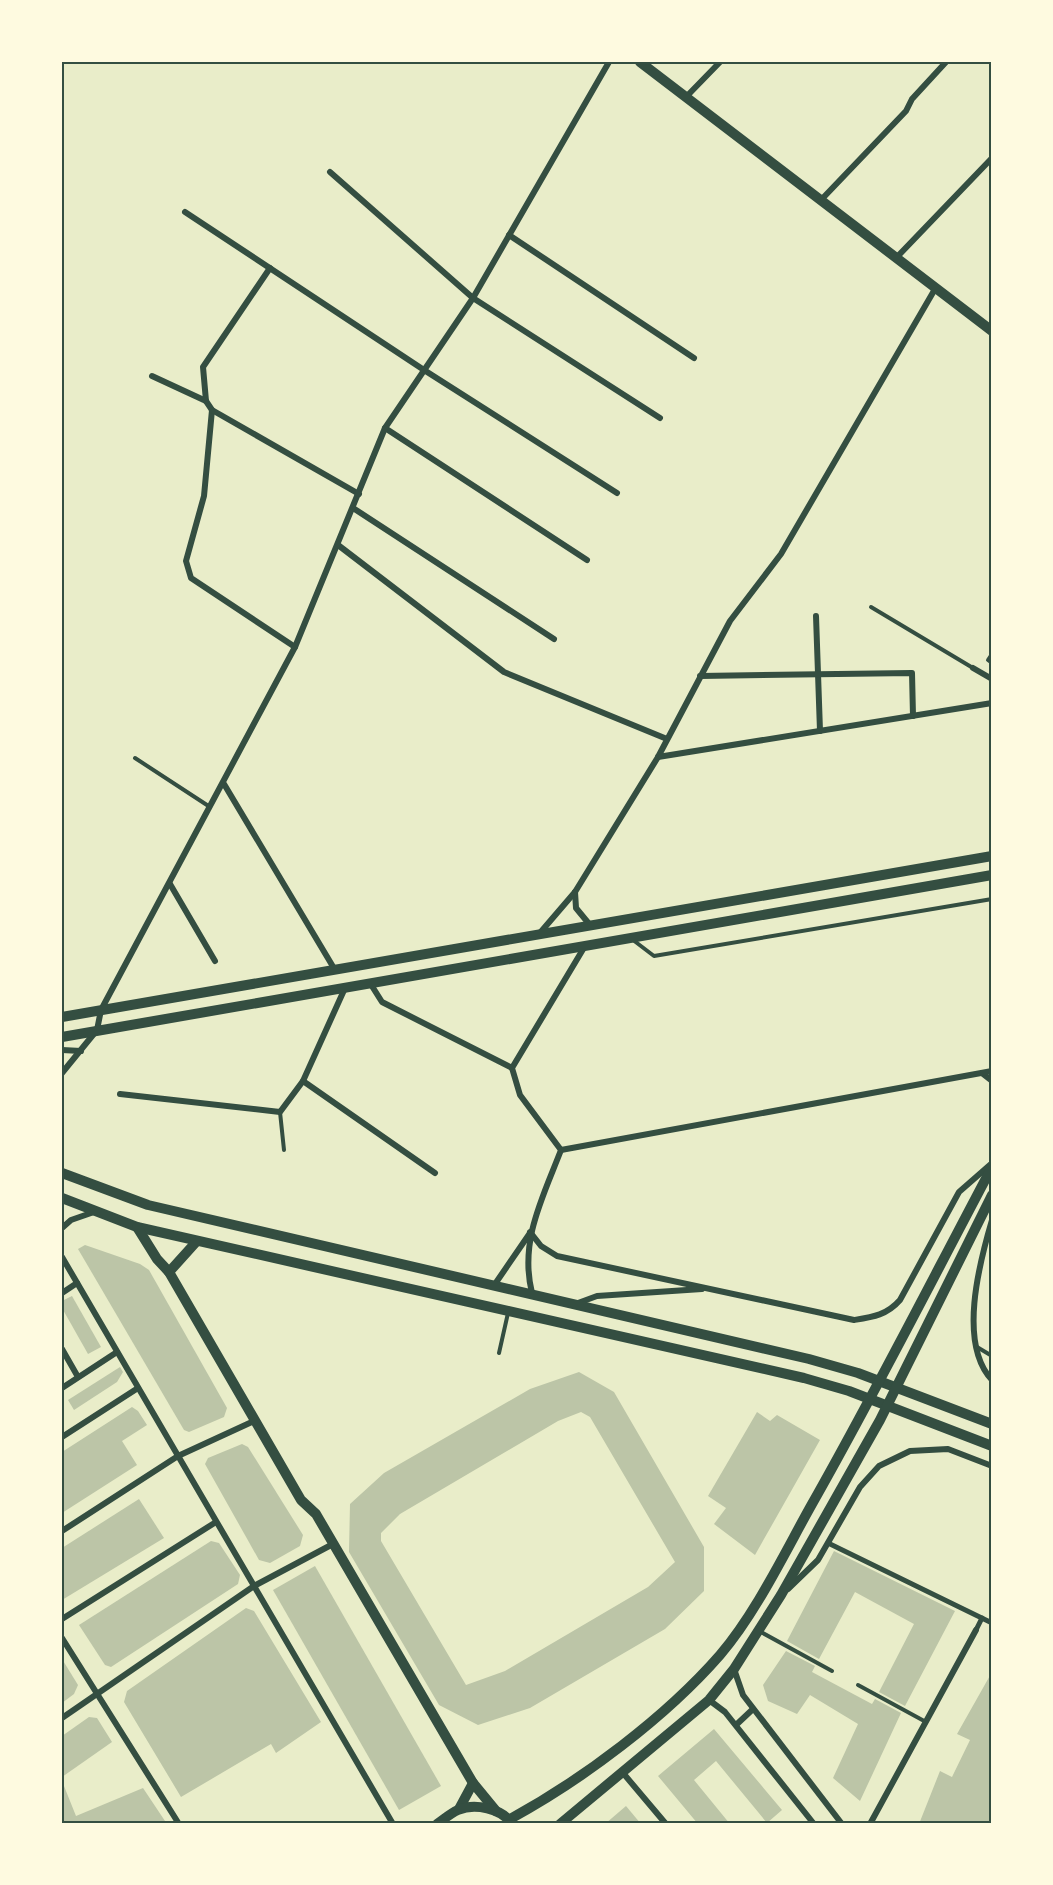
<svg xmlns="http://www.w3.org/2000/svg" width="1053" height="1885" font-family="'Source Sans 3',sans-serif">
	<style>
		.building { fill: #bcc5a7; fill-rule: evenodd }
		.lines { fill: none; stroke-linecap: round; stroke-linejoin: round }
		.service { stroke: #344e41; stroke-width: 4 }
		.pedestrian { stroke: #344e41; stroke-width: 5 }
		.minor { stroke: #344e41; stroke-width: 6 }
		.tertiary { stroke: #344e41; stroke-width: 10 }
		.secondary { stroke: #344e41; stroke-width: 10 }
		.neatline { fill: none; stroke: #344e41; stroke-width: 2 }
	</style>
	<rect width="100%" height="100%" fill="#e9edc9"/>
	<g class="building">
		<polygon points="85,1245 140,1264 149,1270 227,1408 224,1417 189,1432 184,1430 78,1249"/>
		<polygon points="72,1296 101,1347 88,1354 62,1308 62,1301"/>
		<polygon points="120,1367 123,1372 117,1382 74,1410 68,1400"/>
		<path d="M 579,1372 L 614,1392 L 704,1547 L 704,1591 L 665,1629 L 530,1708 L 478,1725 L 439,1705 L 349,1552 L 350,1504 L 384,1473 L 530,1389 ZM 581,1412 L 590,1417 L 675,1562 L 648,1587 L 505,1671 L 466,1685 L 381,1541 L 381,1533 L 400,1514 L 558,1421 Z"/>
		<polygon points="132,1407 138,1411 147,1425 122,1441 137,1465 62,1513 62,1452"/>
		<polygon points="757,1412 770,1421 777,1415 820,1440 755,1555 714,1524 726,1508 708,1496"/>
		<polygon points="242,1444 248,1447 303,1535 300,1546 270,1563 259,1560 205,1464 208,1458"/>
		<polygon points="139,1499 164,1538 62,1600 62,1548"/>
		<polygon points="211,1541 219,1543 240,1575 238,1584 111,1667 105,1665 79,1625"/>
		<polygon points="834,1551 955,1611 905,1706 879,1692 914,1624 855,1592 819,1659 787,1641"/>
		<polygon points="315,1566 441,1786 399,1810 273,1590"/>
		<polygon points="246,1608 254,1611 321,1722 276,1753 271,1744 181,1797 124,1702 127,1691"/>
		<polygon points="786,1651 815,1666 812,1672 872,1704 875,1699 901,1713 860,1801 833,1778 858,1724 810,1695 797,1714 768,1701 763,1685"/>
		<polygon points="62,1659 78,1685 74,1694 62,1703"/>
		<polygon points="992,1672 992,1824 919,1824 940,1771 952,1777 970,1740 957,1734"/>
		<polygon points="89,1717 97,1718 112,1742 62,1777 62,1736"/>
		<polygon points="714,1729 782,1810 767,1823 716,1761 694,1780 730,1824 698,1824 658,1776"/>
		<polygon points="62,1781 76,1816 143,1788 167,1824 62,1824"/>
		<polygon points="626,1806 641,1824 605,1824"/>
	</g>
	<g class="lines">
		<g class="service">
			<polyline points="871,607 973,668"/>
			<polyline points="992,654 988,660 992,663"/>
			<polyline points="135,758 210,807"/>
			<polyline points="633,940 654,956 992,899"/>
			<polyline points="280,1112 284,1150"/>
			<polyline points="977,1347 992,1356"/>
			<polyline points="499,1353 508,1313"/>
			<polyline points="759,1631 832,1671"/>
			<polyline points="858,1685 926,1722"/>
		</g>
		<g class="pedestrian">
			<polyline points="828,1543 992,1623"/>
			<polyline points="976,1630 982,1618"/>
		</g>
		<g class="minor">
			<polyline points="686,97 720,62"/>
			<polyline points="330,172 473,298 660,418"/>
			<polyline points="821,200 906,111 912,99 946,62"/>
			<polyline points="185,212 424,370 617,493"/>
			<polyline points="509,235 694,358"/>
			<polyline points="896,258 992,158"/>
			<polyline points="270,268 203,367 206,401 212,410 204,496 186,561 191,578 295,647"/>
			<polyline points="152,376 206,401"/>
			<polyline points="212,410 359,494"/>
			<polyline points="385,428 587,560"/>
			<polyline points="353,508 554,639"/>
			<polyline points="338,545 504,672 667,739"/>
			<polyline points="816,616 820,731"/>
			<polyline points="973,668 992,679"/>
			<polyline points="700,676 912,673 913,716"/>
			<polyline points="658,757 992,703"/>
			<polyline points="224,784 335,970"/>
			<polyline points="170,884 215,961"/>
			<polyline points="575,892 576,908 590,925"/>
			<polyline points="539,934 575,892 658,757 730,621 781,554 935,289"/>
			<polyline points="370,983 382,1002 512,1068"/>
			<polyline points="62,1050 81,1051"/>
			<polyline points="62,1073 97,1030 101,1010 295,647 385,428 473,298 609,62"/>
			<polyline points="983,1074 992,1081"/>
			<polyline points="303,1081 435,1173"/>
			<polyline points="120,1094 280,1112 303,1081 345,988"/>
			<polyline points="561,1150 992,1071"/>
			<path d="M 992,1220 C 979,1264 958,1344 992,1380"/>
			<polyline points="62,1228 71,1220 94,1212"/>
			<path d="M 530,1232 L 541,1246 L 557,1256 L 854,1320 C 873,1317 887,1315 900,1300 L 959,1192 L 991,1164"/>
			<polyline points="62,1257 393,1824"/>
			<polyline points="495,1284 530,1233"/>
			<polyline points="62,1293 77,1283"/>
			<path d="M 532,1293 C 519,1241 543,1197 561,1150 L 520,1095 L 512,1068 L 585,946"/>
			<polyline points="578,1303 597,1296 702,1289"/>
			<polyline points="62,1349 78,1377"/>
			<polyline points="62,1388 117,1352"/>
			<polyline points="62,1437 138,1388"/>
			<polyline points="62,1531 178,1456 254,1421"/>
			<polyline points="788,1589 818,1560 860,1487 879,1466 910,1451 948,1449 992,1466"/>
			<polyline points="62,1619 216,1522"/>
			<polyline points="62,1638 179,1824"/>
			<polyline points="734,1669 743,1695 842,1824"/>
			<polyline points="709,1700 725,1712 814,1824"/>
			<polyline points="62,1718 254,1586 333,1544"/>
			<polyline points="736,1725 753,1709"/>
			<polyline points="623,1773 666,1824"/>
			<polyline points="870,1824 976,1630"/>
		</g>
		<g class="tertiary">
			<polyline points="640,62 992,331"/>
			<polyline points="62,1173 148,1205 809,1359 858,1373 992,1424"/>
			<polyline points="62,1198 137,1227 804,1378 849,1391 992,1446"/>
			<polyline points="137,1227 157,1259 169,1272 301,1500 316,1514 473,1783 496,1811"/>
			<polyline points="169,1272 197,1241"/>
			<polyline points="459,1809 473,1783"/>
		</g>
		<g class="secondary">
			<polyline points="62,1017 992,856"/>
			<polyline points="62,1037 992,875"/>
			<path d="M 510,1819 C 582,1780 666,1717 720,1655 C 756,1613 785,1552 812,1504 C 875,1393 932,1280 992,1167"/>
			<path d="M 437,1824 C 444,1819 451,1813 458,1810 C 474,1803 502,1808 512,1824"/>
			<polyline points="560,1824 709,1700 734,1669 781,1595 880,1420 992,1195"/>
		</g>
	</g>
	<rect width="1053" height="1885" fill="none" stroke="#fefae0" stroke-width="126"/>
	<rect x="63" y="63" width="927" height="1759" class="neatline"/>
</svg>
